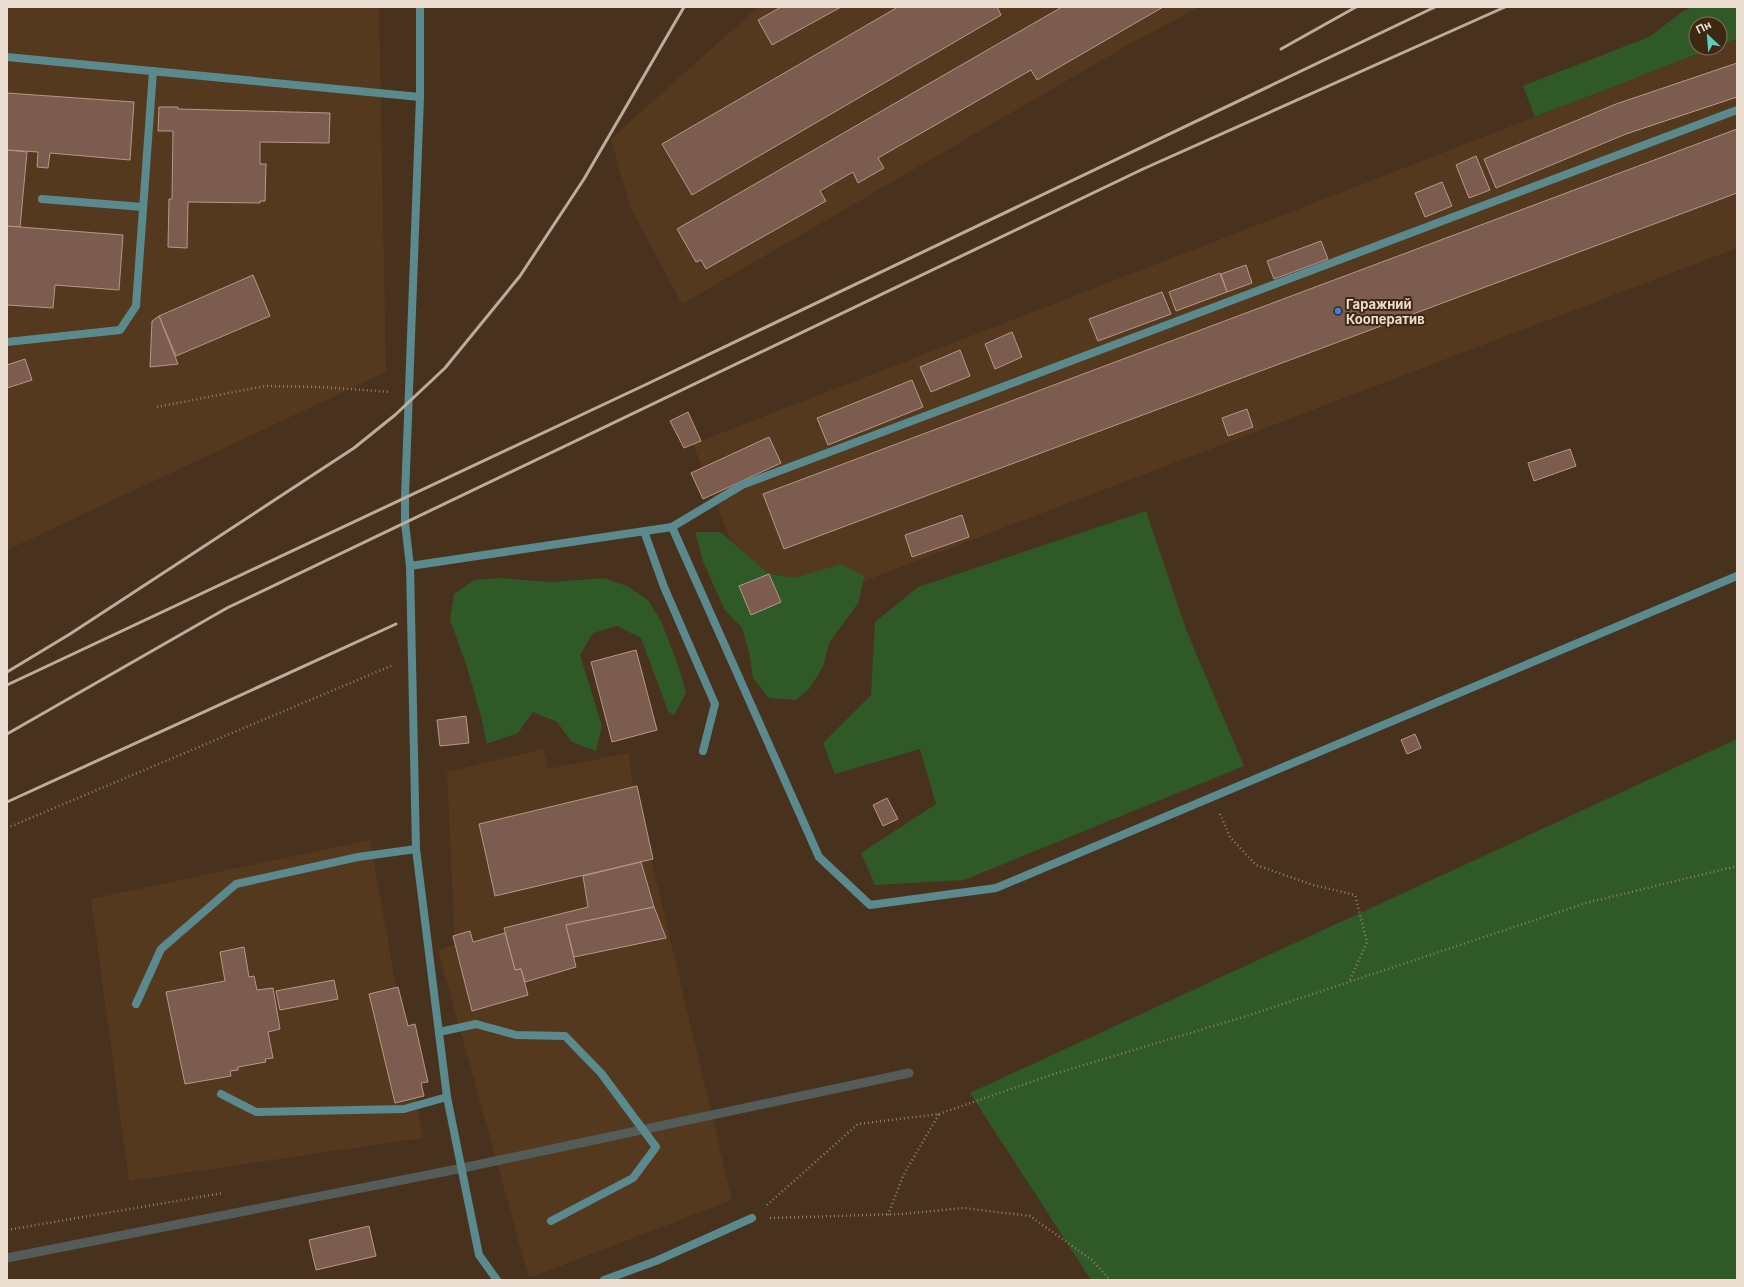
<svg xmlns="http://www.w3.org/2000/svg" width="1744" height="1287" font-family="Inter,sans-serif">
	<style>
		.built { fill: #55391e }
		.green { fill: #2f5926 }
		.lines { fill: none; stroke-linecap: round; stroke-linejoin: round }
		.stream { stroke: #545c5a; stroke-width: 9 }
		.building { fill: #7c5c4e; stroke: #b99788 }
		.path { stroke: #917e6d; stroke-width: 2.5; stroke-dasharray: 1 3; stroke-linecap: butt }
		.lane { stroke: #5a8a8e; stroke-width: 8 }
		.street { stroke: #5a8a8e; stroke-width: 8 }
		.rail { stroke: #bdac9e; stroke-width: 3 }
		.shop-dot { fill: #3f7fe0; stroke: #3d2813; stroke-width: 1.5 }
		.labels { text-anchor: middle; stroke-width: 4; stroke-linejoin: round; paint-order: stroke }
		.poi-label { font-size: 13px; font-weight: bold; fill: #ecddd1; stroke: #3d2813; text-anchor: start }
	</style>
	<rect width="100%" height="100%" fill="#48321d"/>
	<g class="built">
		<polygon points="7,7 379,7 386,372 7,550"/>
		<polygon points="758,7 1199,7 1133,42 682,304 630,207 611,139"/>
		<polygon points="1737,39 1737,248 762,620 693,444 1713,48 1720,48 1720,45"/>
		<polygon points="543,749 548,769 629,753 632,779 732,1200 529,1278 438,950 455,945 447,772"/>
		<polygon points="370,840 423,1138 129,1181 91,899"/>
	</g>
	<g class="green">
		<polygon points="1692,7 1737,7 1737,39 1720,45 1720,24 1696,24 1696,48 1713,48 1535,117 1523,86 1649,37 1682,12"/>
		<polygon points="1146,511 1187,632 1244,766 964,880 875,885 861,853 936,804 920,749 835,774 823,743 871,695 875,622 918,587"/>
		<polygon points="695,532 720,532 769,574 794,578 842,564 864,576 859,602 829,643 823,667 810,688 796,700 769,698 753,678 749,652 742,628 724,609 703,561"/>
		<polygon points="500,578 551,582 604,578 627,586 648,600 661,621 679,668 686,693 674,715 668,711 641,638 617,626 593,633 580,655 602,726 596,751 572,742 557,722 533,712 518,733 487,744 481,716 467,667 450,620 454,594 474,580"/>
		<polygon points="1737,739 1737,1280 1091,1280 970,1093"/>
	</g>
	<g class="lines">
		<polyline class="stream" points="7,1258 458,1169 909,1073"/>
	</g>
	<g class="building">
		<polygon points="781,7 841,7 772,45 758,20"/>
		<polygon points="898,7 997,7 1001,15 692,195 662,144"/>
		<polygon points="1062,7 1163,7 1037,80 1031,70 878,158 884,168 858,183 853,172 820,191 826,201 706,269 701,260 696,262 677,229"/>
		<polygon points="1737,63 1737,97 1626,134 1496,188 1484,159 1616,104"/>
		<polygon points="7,93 134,102 130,160 50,153 48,168 37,167 38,152 7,150"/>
		<polygon points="159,107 178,107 178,109 330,113 329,143 260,142 260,164 266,164 265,201 260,201 260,203 188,202 187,248 168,247 169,199 172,199 173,131 158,131"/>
		<polygon points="1737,129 1737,193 784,549 763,494"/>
		<polygon points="7,150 27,152 20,227 7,226"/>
		<polygon points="1476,156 1490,190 1469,198 1456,165"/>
		<polygon points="1442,182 1452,206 1425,217 1415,193"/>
		<polygon points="7,226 123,235 119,290 55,285 53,308 7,305"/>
		<polygon points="1321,241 1328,259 1274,279 1267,261"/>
		<polygon points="1246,265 1252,283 1227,292 1221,274"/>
		<polygon points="1220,273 1227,292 1176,311 1169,292"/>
		<polygon points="253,275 270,316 176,356 159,316"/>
		<polygon points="1162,292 1171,314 1098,341 1089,319"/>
		<polygon points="159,316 178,364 150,367 152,321"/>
		<polygon points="1012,332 1022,357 995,369 985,344"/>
		<polygon points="960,350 970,376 931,392 920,367"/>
		<polygon points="25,359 32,380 7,388 7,365"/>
		<polygon points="912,380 923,407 828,445 817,418"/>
		<polygon points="1247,409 1253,427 1228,436 1222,418"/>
		<polygon points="688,412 701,441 684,448 670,421"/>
		<polygon points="769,437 781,463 703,499 691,473"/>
		<polygon points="1570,449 1576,466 1534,481 1528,463"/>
		<polygon points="962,515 969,537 912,557 905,535"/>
		<polygon points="769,574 781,602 751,615 739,586"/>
		<polygon points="636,650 657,730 612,742 591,662"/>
		<polygon points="466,716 469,743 440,746 437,720"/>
		<polygon points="1415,734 1421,748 1407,754 1401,740"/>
		<polygon points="637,786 653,859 495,896 479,824"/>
		<polygon points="887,798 898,819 883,826 873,805"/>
		<polygon points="641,862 654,907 566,925 576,967 525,982 521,969 515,970 504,928 588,907 583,876"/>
		<polygon points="654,907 666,938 574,957 566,925"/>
		<polygon points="470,931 473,942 505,933 515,970 521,969 528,995 472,1011 453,936"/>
		<polygon points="244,947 249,977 254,976 257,990 273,988 280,1029 268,1032 273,1058 265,1059 266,1062 238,1067 238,1070 230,1071 231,1076 185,1084 166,992 225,981 220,952"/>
		<polygon points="334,980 338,999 280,1010 276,991"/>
		<polygon points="398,987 408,1026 415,1024 428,1082 421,1083 424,1096 395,1103 369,994"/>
		<polygon points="369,1226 376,1256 316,1270 309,1240"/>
	</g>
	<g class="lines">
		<g class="path">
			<polyline points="157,407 265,386 321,387 390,392"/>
			<polyline points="1220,814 1230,837 1256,865 1313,885 1355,895 1367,942 1350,980"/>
			<polyline points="7,828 393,665"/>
			<polyline points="939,1114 1054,1074 1253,1014 1586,903 1737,866"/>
			<polyline points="767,1205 858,1124 939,1114 903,1176 888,1215"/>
			<polyline points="770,1218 901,1214 964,1208 1030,1216 1092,1260 1110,1280"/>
			<polyline points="7,1230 223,1193"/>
		</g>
		<g class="lane">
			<polyline points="7,57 420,97"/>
			<polyline points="42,199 143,207"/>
			<polyline points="7,342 120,330 136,306 153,71"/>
			<polyline points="672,527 819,857 870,905 996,888 1737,576"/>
			<polyline points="644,531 664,587 715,704 703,751"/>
			<polyline points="136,1004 161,949 236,884 358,857 416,849"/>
			<polyline points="439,1032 476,1024 516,1035 565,1036 601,1073 656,1147 633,1178 551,1221"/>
			<polyline points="221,1094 256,1112 404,1109 447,1097"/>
			<polyline points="497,1280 479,1255 447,1097 416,849 410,566 672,527 742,485 1737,110"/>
			<polyline points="604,1280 656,1261 752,1218"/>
		</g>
		<polyline class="street" points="410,566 405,523 405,497 420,97 420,7"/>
		<g class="rail">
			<polyline points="1281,49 1356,7"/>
			<polyline points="7,672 70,634 354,448 395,415 445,368 520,276 584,179 684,7"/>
			<polyline points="7,685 647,384 1435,7"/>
			<polyline points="7,734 227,608 1143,169 1505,7"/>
			<polyline points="7,802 396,624"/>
		</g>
	</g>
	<circle class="shop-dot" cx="1338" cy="311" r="4"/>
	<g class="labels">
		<g class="poi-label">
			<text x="1346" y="309">Гаражний<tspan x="1346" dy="15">Кооператив</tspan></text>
		</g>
	</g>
	<rect width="1744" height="1287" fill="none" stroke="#ecddd1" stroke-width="16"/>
	<g transform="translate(1708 36) rotate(334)"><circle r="19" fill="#3d2813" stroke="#83705f"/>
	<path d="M0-3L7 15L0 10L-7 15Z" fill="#5acebd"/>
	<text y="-6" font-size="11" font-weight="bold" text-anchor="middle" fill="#ecddd1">Пн</text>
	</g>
</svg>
